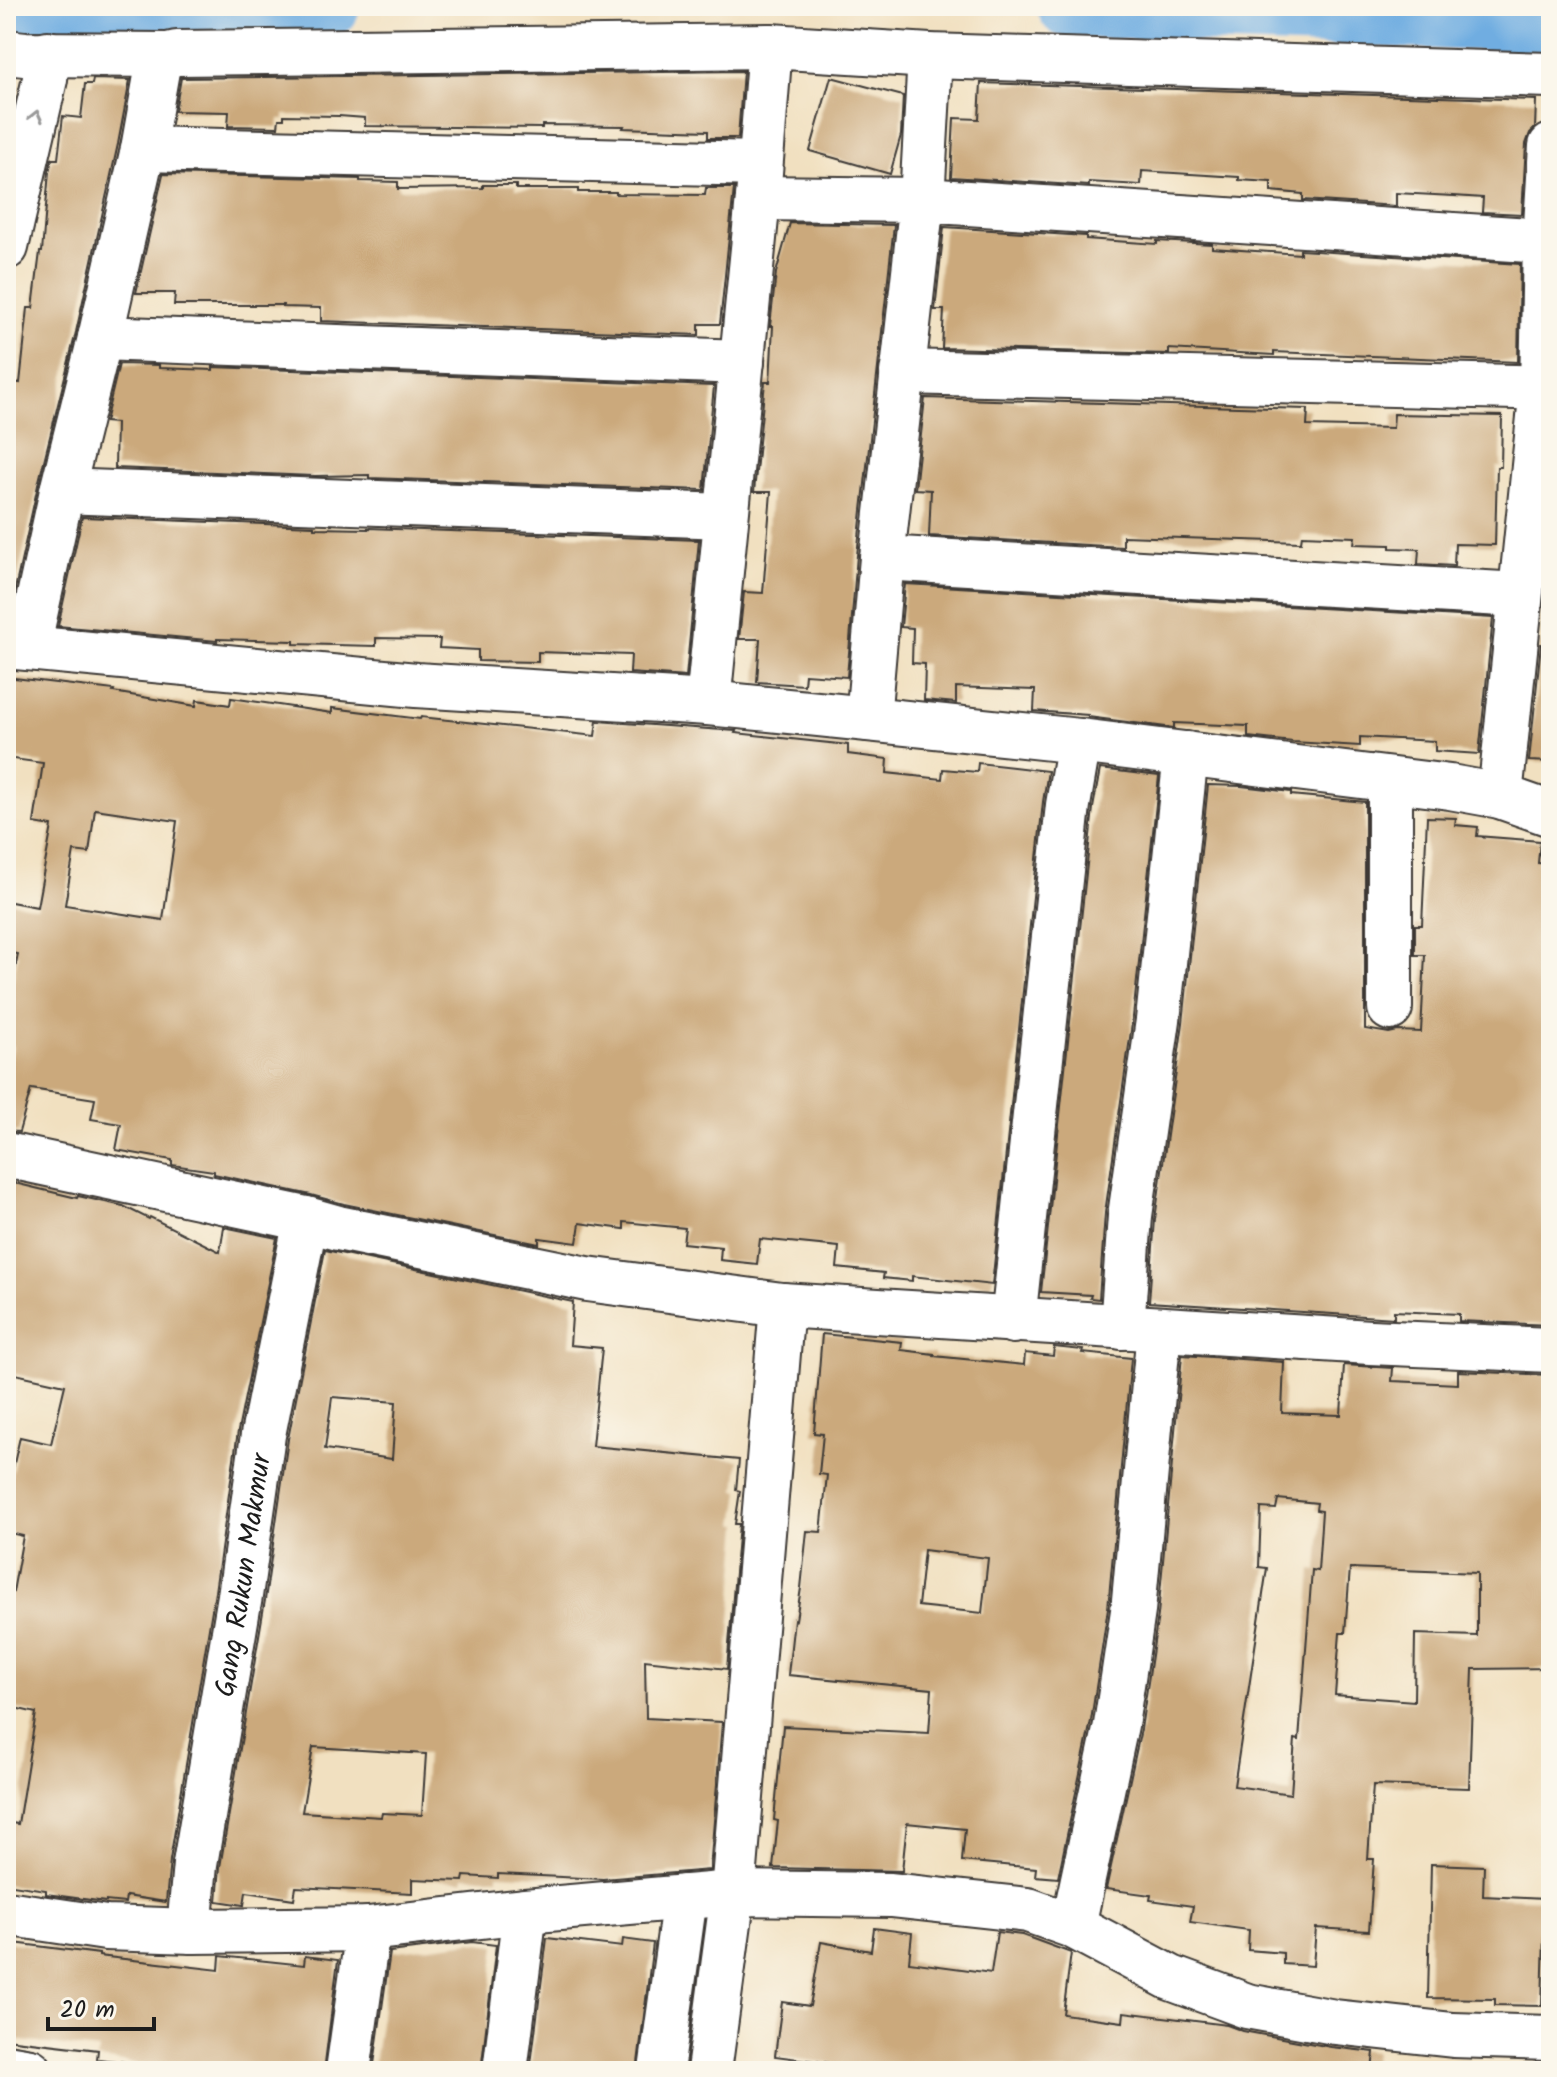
<svg xmlns="http://www.w3.org/2000/svg" width="1557" height="2077" font-family="Kalam,sans-serif">
	<style>
		.lines { fill: none; stroke-linecap: round; stroke-linejoin: round }
		.river { stroke: #6fade1; stroke-width: 64 }
		.building { fill: #cba97c; fill-rule: evenodd }
		.minor-casing { stroke: #3c3935; stroke-width: 48 }
		.minor { stroke: #fff; stroke-width: 44 }
		.oneway { stroke: #999 }
		.labels { text-anchor: middle; stroke-width: 8; stroke-linejoin: round; paint-order: stroke }
		.street-label { font-size: 28px; fill: #1c1c1c; stroke: #fbf7ec }
	</style>
	<rect width="100%" height="100%" fill="#fbf7ec"/>
	<filter id="ink" filterUnits="userSpaceOnUse"><feTurbulence type="fractalNoise" baseFrequency=".0125" numOctaves="2"/><feDisplacementMap in="SourceGraphic" scale="16" xChannelSelector="R" yChannelSelector="G"/><feConvolveMatrix kernelMatrix="1 2 1 2 8 2 1 2 1" color-interpolation-filters="sRGB"/></filter>
	<filter id="wash" filterUnits="userSpaceOnUse"><feTurbulence type="fractalNoise" baseFrequency=".006" numOctaves="4" result="noise"/><feDisplacementMap in="SourceGraphic" scale="32" xChannelSelector="R" yChannelSelector="G"/><feGaussianBlur stdDeviation="1.8" result="paint"/><feColorMatrix in="noise" values="0 0 0 0 0 0 0 0 0 0 0 0 0 0 0 0 0 1.4 0 .05"/><feComposite in="paint" operator="in"/></filter>
	<g filter="url(#wash)">
		<rect width="100%" height="100%" fill="#f1e0c0"/>
		<g class="lines">
			<g class="river">
				<polyline points="1069,6 1551,21"/>
				<polyline points="6,7 41,9 328,6"/>
			</g>
		</g>
		<g id="blocks">
			<g class="building">
				<polygon points="743,71 738,138 708,138 708,131 623,128 624,126 542,125 542,128 365,126 365,118 339,116 284,115 284,119 279,119 278,127 228,126 229,112 175,111 181,78"/>
				<polygon points="831,77 903,96 901,135 890,174 810,151"/>
				<polygon points="93,79 130,80 118,144 76,332 38,485 8,621 6,621 6,381 20,383 28,308 33,308 40,252 42,252 49,172 52,159 58,159 63,116 81,118 85,84 92,84"/>
				<polygon points="981,83 1536,100 1535,128 1530,133 1526,144 1522,214 1482,212 1483,198 1454,196 1396,193 1396,206 1303,200 1303,194 1271,191 1271,182 1239,180 1239,177 1142,171 1141,185 1089,182 1089,186 951,177 954,118 979,119"/>
				<polygon points="163,174 360,179 360,181 398,182 398,189 483,188 483,185 516,185 516,189 578,189 578,192 616,192 616,194 705,195 706,188 734,188 720,324 699,324 699,335 321,321 321,308 283,307 283,305 174,305 175,293 136,293"/>
				<polygon points="790,223 894,225 857,555 847,677 805,674 804,685 757,682 760,639 739,639 744,592 763,593 771,492 754,492 765,382 770,382 773,326 770,326 776,273"/>
				<polygon points="944,227 1086,236 1086,239 1157,244 1157,241 1212,244 1212,248 1300,254 1300,250 1520,264 1518,362 1274,352 1274,355 1169,349 1169,354 942,348 944,310 935,310"/>
				<polygon points="119,364 159,365 159,368 213,370 213,367 714,386 704,490 369,478 369,475 315,476 115,468 116,423 105,422"/>
				<polygon points="925,398 1308,409 1307,426 1393,428 1394,414 1502,416 1501,467 1497,467 1495,545 1455,544 1454,566 1418,564 1419,549 1390,548 1390,545 1354,544 1355,537 1302,535 1301,542 1123,536 1123,547 929,536 931,490 915,489"/>
				<polygon points="82,517 314,526 314,528 368,529 368,528 699,540 686,677 630,673 631,655 538,652 538,662 478,661 478,650 439,648 440,639 376,638 376,646 294,644 294,641 217,639 217,641 58,626"/>
				<polygon points="905,584 1493,618 1479,754 1435,751 1435,741 1360,737 1360,746 1293,742 1248,737 1248,726 1174,723 1174,728 1088,717 1088,715 1034,711 1035,690 956,687 956,703 924,700 925,664 912,663 913,628 901,627"/>
				<polygon points="1541,644 1551,645 1551,762 1529,761"/>
				<path d="M 6,677 L 114,690 L 113,692 L 196,706 L 197,700 L 230,705 L 231,698 L 332,713 L 332,708 L 420,719 L 421,717 L 595,736 L 597,721 L 736,731 L 735,733 L 848,745 L 848,754 L 888,759 L 887,773 L 942,779 L 943,769 L 977,772 L 978,763 L 1048,771 L 1043,802 L 992,1285 L 912,1276 L 912,1281 L 883,1278 L 884,1273 L 837,1268 L 839,1247 L 760,1239 L 757,1264 L 720,1260 L 721,1247 L 683,1243 L 685,1228 L 624,1222 L 624,1229 L 580,1223 L 577,1243 L 539,1238 L 539,1244 L 344,1204 L 311,1195 L 214,1174 L 214,1171 L 172,1165 L 172,1160 L 116,1150 L 121,1124 L 91,1119 L 95,1099 L 31,1089 L 19,1132 L 6,1131 L 6,1079 L 13,1046 L 6,1044 L 6,1018 L 18,954 L 6,952 L 6,901 L 37,907 L 52,826 L 34,823 L 43,763 L 6,758 ZM 95,809 L 177,821 L 163,920 L 65,905 L 74,851 L 89,853 Z"/>
				<polygon points="1100,769 1159,776 1133,1017 1105,1213 1099,1299 1090,1298 1091,1295 1041,1292 1093,808"/>
				<polygon points="1208,785 1241,786 1291,792 1291,795 1365,802 1365,1029 1389,1033 1398,1031 1421,1032 1425,955 1415,955 1415,925 1422,925 1427,817 1456,818 1455,825 1478,827 1477,836 1540,841 1538,863 1551,864 1551,1325 1459,1321 1459,1314 1394,1311 1394,1318 1149,1302 1155,1219 1183,1023"/>
				<polygon points="6,1181 77,1198 78,1196 123,1206 149,1219 150,1217 220,1252 224,1227 277,1238 238,1431 215,1592 170,1860 166,1902 126,1896 125,1903 106,1901 106,1902 46,1894 46,1890 6,1884 6,1860 11,1823 18,1824 36,1713 6,1706 6,1591 13,1592 23,1536 6,1532 6,1499 20,1437 51,1444 65,1385 6,1372"/>
				<path d="M 325,1250 L 573,1302 L 570,1345 L 602,1348 L 592,1446 L 739,1460 L 736,1490 L 740,1491 L 735,1524 L 739,1524 L 727,1669 L 645,1660 L 646,1718 L 722,1722 L 710,1870 L 603,1879 L 498,1874 L 498,1878 L 464,1876 L 463,1881 L 412,1879 L 412,1893 L 296,1887 L 294,1899 L 246,1892 L 244,1905 L 217,1901 L 220,1867 L 265,1600 L 288,1439 ZM 332,1397 L 396,1402 L 392,1459 L 325,1449 ZM 313,1747 L 426,1754 L 422,1815 L 382,1813 L 381,1817 L 302,1812 Z"/>
				<path d="M 822,1334 L 902,1342 L 901,1350 L 934,1354 L 934,1356 L 1024,1365 L 1025,1353 L 1053,1356 L 1054,1347 L 1083,1350 L 1082,1353 L 1131,1358 L 1108,1608 L 1091,1721 L 1058,1878 L 1035,1876 L 1036,1868 L 962,1861 L 965,1829 L 907,1823 L 902,1871 L 773,1868 L 778,1821 L 774,1820 L 783,1726 L 929,1733 L 932,1689 L 788,1675 L 794,1619 L 796,1620 L 801,1588 L 807,1531 L 821,1532 L 827,1475 L 819,1474 L 823,1434 L 814,1433 ZM 924,1550 L 988,1558 L 982,1613 L 918,1606 Z"/>
				<path d="M 1182,1355 L 1284,1362 L 1282,1413 L 1341,1415 L 1344,1365 L 1393,1368 L 1392,1381 L 1458,1384 L 1458,1371 L 1551,1375 L 1551,1668 L 1473,1669 L 1469,1788 L 1373,1785 L 1368,1859 L 1374,1859 L 1369,1931 L 1316,1928 L 1313,1966 L 1283,1964 L 1283,1953 L 1248,1950 L 1249,1930 L 1190,1922 L 1193,1906 L 1150,1900 L 1151,1895 L 1106,1889 L 1141,1729 L 1158,1615 ZM 1278,1499 L 1317,1503 L 1316,1510 L 1322,1511 L 1318,1571 L 1312,1570 L 1299,1740 L 1295,1739 L 1291,1794 L 1234,1786 L 1267,1568 L 1259,1567 L 1261,1508 L 1276,1509 ZM 1350,1568 L 1477,1573 L 1477,1636 L 1415,1634 L 1414,1701 L 1335,1695 L 1340,1633 L 1345,1633 Z"/>
				<polygon points="1431,1864 1484,1866 1483,1896 1545,1899 1542,2006 1495,2005 1495,1999 1428,1998"/>
				<polygon points="874,1928 912,1933 909,1962 991,1973 997,1932 1022,1935 1071,1953 1063,2014 1123,2022 1124,2012 1227,2025 1243,2031 1331,2047 1374,2052 1372,2071 891,2071 775,2056 782,2002 810,2006 821,1942 871,1951"/>
				<polygon points="547,1938 622,1947 623,1939 653,1943 637,2071 581,2071 531,2064"/>
				<polygon points="6,1942 99,1954 99,1956 219,1970 220,1956 304,1965 305,1956 338,1960 324,2071 160,2071 161,2066 97,2059 98,2050 6,2039"/>
				<polygon points="472,1942 496,1945 481,2071 373,2071 390,1952"/>
			</g>
		</g>
	</g>
	<g filter="url(#ink)">
		<use href="#blocks" fill-opacity="0" stroke="#3c3935" stroke-width="2"/>
		<g class="lines">
			<defs>
				<g id="minor">
					<polyline points="6,52 25,54 168,55"/>
					<polyline points="143,149 158,65 168,55 177,53 770,46 930,56 1551,75"/>
					<polyline points="758,198 922,200 1545,241"/>
					<polyline points="6,247 45,79 48,53"/>
					<polyline points="100,338 742,362"/>
					<polyline points="902,372 1551,388"/>
					<polyline points="62,491 725,516"/>
					<polyline points="882,558 1520,595"/>
					<polyline points="6,646 416,685 708,703 868,719 1079,741 1450,787 1500,796 1551,814"/>
					<polyline points="28,647 62,491 100,338 143,149 759,164"/>
					<polyline points="708,703 758,198 770,46"/>
					<polyline points="868,719 882,558 922,200 930,56"/>
					<polyline points="1390,780 1390,1008"/>
					<polyline points="1500,796 1542,388 1545,241 1551,146"/>
					<polyline points="6,1155 306,1219 338,1228 587,1279 782,1305 1370,1342 1551,1350"/>
					<polyline points="1013,1321 1068,805 1079,741"/>
					<polyline points="1122,1327 1130,1216 1158,1020 1186,754"/>
					<polyline points="6,1913 106,1928 192,1931 368,1929 525,1911 733,1893 891,1895 1028,1910 1073,1926 1171,1978 1247,2006 1335,2022 1453,2035 1551,2038"/>
					<polyline points="1073,1926 1116,1725 1133,1611 1159,1330"/>
					<path id="s1" d="M 192,1931 L 191,1908 L 195,1864 L 240,1596 L 263,1435 L 306,1219"/>
					<polyline points="6,2067 30,2071"/>
					<polyline points="348,2071 368,1929"/>
					<polyline points="505,2071 525,1911"/>
					<polyline points="661,2071 685,1897"/>
					<polyline points="709,2071 733,1893 782,1305"/>
				</g>
			</defs>
			<use href="#minor" class="minor-casing"/>
			<use href="#minor" class="minor"/>
		</g>
		<defs><path id="oneway-chevron" d="M-2-3.5L2.5 0L-2 3.5" fill="none" stroke-width="1.6" stroke-linecap="round" stroke-linejoin="round" transform="scale(2)"/></defs>
		<use class="oneway" href="#oneway-chevron" transform="translate(36 116) rotate(-77)"/>
	</g>
	<g class="labels">
		<g class="street-label">
			<text dy="10" stroke="none"><textPath href="#s1" startOffset="360">Gang Rukun Makmur</textPath></text>
		</g>
	</g>
	<rect width="1557" height="2077" fill="none" stroke="#fbf7ec" stroke-width="32"/>
	<path d="M48 2017v12h106v-12" fill="none" stroke="#1c1c1c" stroke-width="4"/>
	<text x="60" y="2017" font-size="24" fill="#1c1c1c" stroke="#fbf7ec" stroke-width="6" paint-order="stroke">20 m</text>
</svg>
